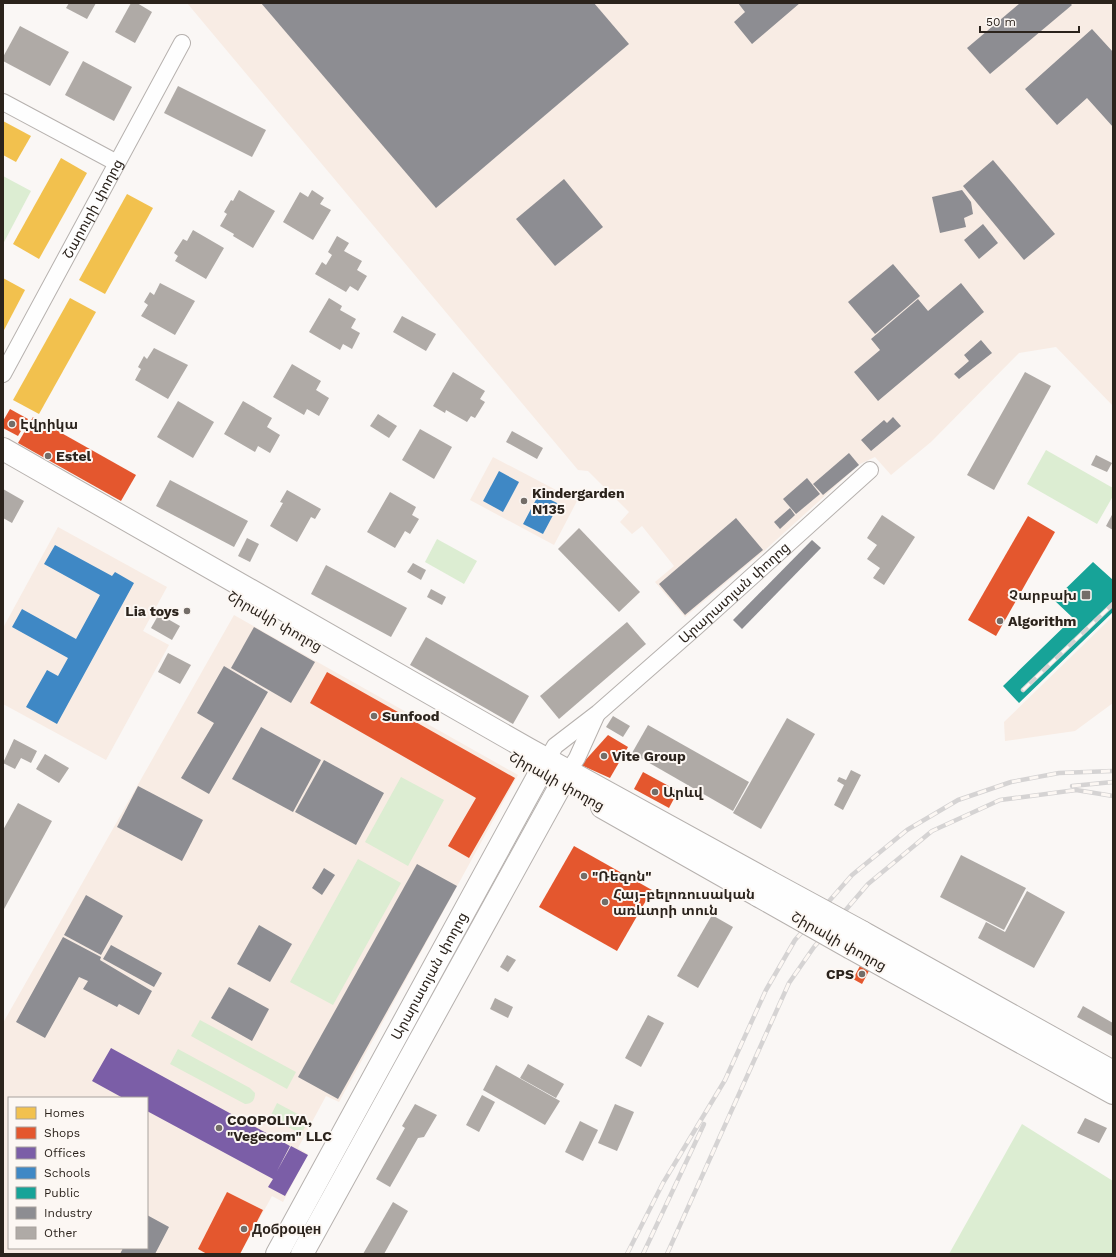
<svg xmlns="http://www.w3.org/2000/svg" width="1116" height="1257" font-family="'Work Sans','Noto Sans Armenian',sans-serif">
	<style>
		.built { fill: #f8ece4; fill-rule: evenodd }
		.green { fill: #dcedd2 }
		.homes { fill: #f2c14e }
		.shops { fill: #e4572e }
		.offices { fill: #7b5ea7 }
		.schools { fill: #3f88c5 }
		.public { fill: #17a398 }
		.industry { fill: #8d8d92 }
		.building { fill: #afaaa6 }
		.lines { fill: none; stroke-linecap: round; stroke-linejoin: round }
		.street-casing { stroke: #b6b1ae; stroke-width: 18 }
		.primary-casing { stroke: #b6b1ae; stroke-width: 24 }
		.highway-casing { stroke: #b6b1ae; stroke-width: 24 }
		.street { stroke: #fefefe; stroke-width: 16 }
		.primary { stroke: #fefefe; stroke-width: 22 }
		.highway { stroke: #fefefe; stroke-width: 22 }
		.rail-casing { stroke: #d5d3d3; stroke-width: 4.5 }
		.rail { stroke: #fcf7f3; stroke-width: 3; stroke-dasharray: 9; stroke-linecap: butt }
		.highway-bridge-casing { stroke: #b6b1ae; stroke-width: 24; stroke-linecap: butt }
		.highway-bridge { stroke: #fefefe; stroke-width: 22 }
		.poi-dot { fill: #736d68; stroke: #fcf7f3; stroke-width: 1.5 }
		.labels { text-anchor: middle; stroke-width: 4; stroke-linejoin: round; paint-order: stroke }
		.street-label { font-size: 14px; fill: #2b231c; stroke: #fcf7f3 }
		.poi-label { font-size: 14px; font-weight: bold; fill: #2b231c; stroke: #fcf7f3; text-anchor: start }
	</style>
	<rect width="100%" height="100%" fill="#faf7f5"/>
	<g class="built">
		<polygon points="187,3 1113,3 1113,406 1056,347 1019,353 931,442 891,475 875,457 860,464 764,551 685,617 655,582 674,566 642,526 632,534 620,522 629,512 588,471 578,470"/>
		<polygon points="493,457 577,501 554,545 470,500"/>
		<polygon points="58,527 167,587 143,631 169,645 106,760 3,704 3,628"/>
		<path d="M 234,615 L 518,775 L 339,1102 L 326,1096 L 298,1148 L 308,1154 L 283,1202 L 272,1196 L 240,1254 L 3,1254 L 3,1023 ZM 9,1098 L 147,1098 L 147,1248 L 9,1248 Z"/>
		<polygon points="1113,616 1113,703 1075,731 1005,741 1004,722"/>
	</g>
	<g class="green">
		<polygon points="3,176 31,191 3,244"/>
		<polygon points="1046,450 1113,488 1113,496 1097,524 1027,484"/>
		<polygon points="437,539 477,561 464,584 425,562"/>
		<polygon points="401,777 444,800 408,866 365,842"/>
		<polygon points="358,859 401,883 333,1005 290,982"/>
		<polygon points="200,1020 296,1072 287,1089 191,1036"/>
		<path d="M 178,1049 L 250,1088 L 255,1093 C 255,1100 252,1104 245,1104 L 170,1064 Z"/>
		<polygon points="277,1103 309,1120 301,1134 270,1117"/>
		<polygon points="1022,1124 1113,1181 1113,1254 949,1254"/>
	</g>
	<g class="homes">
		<polygon points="3,121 31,136 16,162 3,155"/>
		<polygon points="61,158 87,173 39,259 13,244"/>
		<polygon points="127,194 153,208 105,294 79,280"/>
		<polygon points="3,278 25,290 3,332"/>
		<polygon points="70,298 96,312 39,414 13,400"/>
	</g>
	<g class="shops">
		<polygon points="10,409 28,419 18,436 3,428 3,421"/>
		<polygon points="33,417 136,475 121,501 18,443"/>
		<polygon points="1028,516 1055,532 996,636 968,620"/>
		<polygon points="327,672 515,778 469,858 448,846 476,798 310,703"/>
		<polygon points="608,735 628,747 610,778 581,765"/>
		<polygon points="643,772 678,791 669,808 634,789"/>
		<polygon points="574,846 652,890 617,951 539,907"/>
		<polygon points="861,964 870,969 862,984 853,979"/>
		<polygon points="227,1192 263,1210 240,1254 207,1254 198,1249"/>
	</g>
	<polygon class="offices" points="111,1048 290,1146 277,1171 291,1146 308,1155 285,1196 268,1187 273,1179 147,1111 147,1098 123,1098 92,1081"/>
	<g class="schools">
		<polygon points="499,471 519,482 503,512 483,501"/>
		<polygon points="539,494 559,504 543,534 523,524"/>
		<polygon points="55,545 112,576 115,572 134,583 57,724 26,707 47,670 58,676 68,658 12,627 22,609 76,639 100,595 44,564"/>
	</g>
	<polygon class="public" points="1093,562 1113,580 1113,612 1019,703 1003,686 1073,618 1054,600"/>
	<g class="industry">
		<polygon points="261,3 594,3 629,44 436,208"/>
		<polygon points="738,3 800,3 752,44 734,22 745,12"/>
		<polygon points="1020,3 1070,3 1072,5 990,74 967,48"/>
		<polygon points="1092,29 1113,52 1113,127 1087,98 1057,125 1025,89"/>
		<polygon points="993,160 1055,234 1024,260 963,186"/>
		<polygon points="564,179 603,227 555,266 516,219"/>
		<polygon points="962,190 971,202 973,214 964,218 966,227 940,233 932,197"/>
		<polygon points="983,224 998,243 979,259 964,240"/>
		<polygon points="893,264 920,296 875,334 848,302"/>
		<polygon points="961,283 984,312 878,401 854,372 880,350 871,339 918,299 928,311"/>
		<polygon points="981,340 992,353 959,379 954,374 969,361 964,355"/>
		<polygon points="893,417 901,426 871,451 861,440 884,420 887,423"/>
		<polygon points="849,453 859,465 823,495 813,484"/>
		<polygon points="807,478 820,494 796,514 783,499"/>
		<polygon points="790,508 795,515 780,529 774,522"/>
		<polygon points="736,518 763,550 685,615 659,584"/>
		<polygon points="812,540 821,548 742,629 733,620"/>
		<polygon points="254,627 315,662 291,703 231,668"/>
		<polygon points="224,666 268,692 209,794 181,778 214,723 197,713"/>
		<polygon points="261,727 321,760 293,812 232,779"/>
		<polygon points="324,760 384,793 356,845 295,812"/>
		<polygon points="138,786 203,820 182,861 117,827"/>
		<polygon points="417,864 457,886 338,1099 298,1077"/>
		<polygon points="324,868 335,875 322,895 312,888"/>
		<polygon points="86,895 123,916 101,955 64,935"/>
		<polygon points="259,925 292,944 270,982 237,964"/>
		<polygon points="63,937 101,957 100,960 152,991 139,1015 119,1004 117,1007 83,989 88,981 79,977 45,1038 16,1022"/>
		<polygon points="111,945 162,973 154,987 103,959"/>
		<polygon points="229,987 269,1009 252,1041 211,1018"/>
		<polygon points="147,1215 169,1227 155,1254 120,1254 123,1248 147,1248"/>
	</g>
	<g class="building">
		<polygon points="69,3 96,3 87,19 66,8"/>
		<polygon points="131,3 137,3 152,12 135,43 115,32"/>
		<polygon points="20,26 69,52 50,86 3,61 3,57"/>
		<polygon points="83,61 132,87 114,121 65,95"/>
		<polygon points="178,86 266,130 252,157 164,113"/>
		<polygon points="239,190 275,211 253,248 233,236 234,234 220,226 227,214 224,212 231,200 233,201"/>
		<polygon points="312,190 324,198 320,204 331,210 313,240 283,222 300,192 308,197"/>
		<polygon points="193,230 224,248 206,279 175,261 178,256 174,253 183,239 187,241"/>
		<polygon points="337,236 349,243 344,251 362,261 357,270 367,276 358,291 350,286 346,292 315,274 322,262 326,265 332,255 328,252"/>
		<polygon points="160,283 195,301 175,335 141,316 148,305 144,302 150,292 154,295"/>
		<polygon points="329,298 342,306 340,310 356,319 351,328 360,333 352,349 343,344 340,350 309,332"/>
		<polygon points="402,316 436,334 426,351 393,332"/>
		<polygon points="154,348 188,365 168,399 135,380 141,369 138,367 144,356 147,359"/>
		<polygon points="292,364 321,381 316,390 329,398 319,416 307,409 304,415 273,397"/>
		<polygon points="453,372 485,391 480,399 485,402 475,418 471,416 467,422 446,410 445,413 433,406"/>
		<polygon points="1025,372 1051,386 994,490 967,475"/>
		<polygon points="178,401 214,422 193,458 157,437"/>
		<polygon points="243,401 272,418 267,427 280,435 270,453 258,446 255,452 224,434"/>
		<polygon points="378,414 397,426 389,438 370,426"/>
		<polygon points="420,429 452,447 434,479 402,460"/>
		<polygon points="512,431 543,448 537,459 506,442"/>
		<polygon points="1096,455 1112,463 1107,472 1091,465"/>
		<polygon points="170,480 248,521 234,547 156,506"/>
		<polygon points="3,489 24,501 12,523 3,518"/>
		<polygon points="287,490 321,509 315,519 311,517 297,542 270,526 283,503 280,502"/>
		<polygon points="390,492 416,507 412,515 419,519 410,534 405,531 395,548 367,532"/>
		<polygon points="1113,513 1113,530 1106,526"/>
		<polygon points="882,515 915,537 884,585 873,578 880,568 867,559 877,545 867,538"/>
		<polygon points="579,528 640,592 619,612 558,549"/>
		<polygon points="247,538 259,544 250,562 238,556"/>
		<polygon points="413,563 426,570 421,580 407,572"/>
		<polygon points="326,565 407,608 391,637 311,594"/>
		<polygon points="431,589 446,597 442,605 427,597"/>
		<polygon points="159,614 180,626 172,640 151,628"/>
		<polygon points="627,622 646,644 559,719 540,696"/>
		<polygon points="426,637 529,696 513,724 410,665"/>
		<polygon points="168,653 191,665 180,684 158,672"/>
		<polygon points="613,716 630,726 623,737 606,727"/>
		<polygon points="787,718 815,734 761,829 733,813"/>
		<polygon points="648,725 749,782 733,811 632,753"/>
		<polygon points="14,739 37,751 31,763 21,758 15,769 3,763"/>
		<polygon points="45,754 69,768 59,783 36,769"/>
		<polygon points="851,770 861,775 843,810 834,805 844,785 837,781 839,777 846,780"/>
		<polygon points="18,803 52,821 3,911 3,830"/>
		<polygon points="961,855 1026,888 1004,930 940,897"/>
		<polygon points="1027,891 1065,912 1034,968 978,938 986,922 1005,932"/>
		<polygon points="712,915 733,927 698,988 677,976"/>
		<polygon points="507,955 516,960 508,972 500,967"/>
		<polygon points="495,998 513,1007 508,1018 490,1009"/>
		<polygon points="1083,1006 1113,1023 1112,1036 1077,1017"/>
		<polygon points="648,1015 664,1023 641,1067 625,1058"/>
		<polygon points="528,1064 564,1084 556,1098 520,1078"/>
		<polygon points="496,1065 560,1101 545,1125 483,1090"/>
		<polygon points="482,1095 495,1102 479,1132 466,1125"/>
		<polygon points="415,1104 437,1115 424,1137 418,1138 390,1187 376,1179 405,1128 402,1126"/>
		<polygon points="615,1104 634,1112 617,1151 598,1143"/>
		<polygon points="1085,1118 1107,1128 1099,1143 1077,1133"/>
		<polygon points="580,1121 598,1130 583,1161 565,1152"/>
		<polygon points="393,1202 408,1211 384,1254 363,1254"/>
	</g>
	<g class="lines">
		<defs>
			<g id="street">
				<polyline points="3,102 117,163"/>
				<path id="s1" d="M 3,374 L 182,43"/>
				<path id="s2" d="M 547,760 L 555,746 L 598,713 L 696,627 L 870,470"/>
				<polyline points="568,772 577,758 596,716"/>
			</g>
			<g id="primary">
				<path id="s3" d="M 277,1254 L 547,760"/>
				<polyline points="302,1254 568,772"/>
			</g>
			<g id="highway">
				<polyline points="3,449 528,749 768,881"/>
				<polyline points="602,807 759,896"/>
				<polyline points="862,932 1113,1072"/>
				<polyline points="851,948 1113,1093"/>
			</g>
		</defs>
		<use href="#street" class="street-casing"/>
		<use href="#primary" class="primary-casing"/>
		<use href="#highway" class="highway-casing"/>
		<use href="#street" class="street"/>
		<use href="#primary" class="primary"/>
		<use href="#highway" class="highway"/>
		<defs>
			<g id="rail">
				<polyline points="1023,690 1113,604"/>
				<polyline points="1072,786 1113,782"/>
				<polyline points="627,1254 663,1183 725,1080 766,990 795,940 852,875 907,830 958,800 1011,782 1059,773 1113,771"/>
				<polyline points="643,1254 704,1124"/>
				<polyline points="667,1254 789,983 814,947 868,884 932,831 1000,800 1076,790 1113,796"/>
			</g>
		</defs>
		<use href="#rail" class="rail-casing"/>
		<use href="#rail" class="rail"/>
		<defs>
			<g id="highway-bridge">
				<polyline points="768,881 862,932"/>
				<polyline points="759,896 851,948"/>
			</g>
		</defs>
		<use href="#highway-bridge" class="highway-bridge-casing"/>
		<use href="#highway-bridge" class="highway-bridge"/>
	</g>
	<g class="poi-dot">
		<circle cx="12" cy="424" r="4"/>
		<circle cx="48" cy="456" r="4"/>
		<circle cx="524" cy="501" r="4"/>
		<rect x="1081" y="590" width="10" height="10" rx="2"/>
		<circle cx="187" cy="611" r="4"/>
		<circle cx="1000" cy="621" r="4"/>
		<circle cx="374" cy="716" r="4"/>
		<circle cx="604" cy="756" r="4"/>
		<circle cx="655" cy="792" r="4"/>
		<circle cx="584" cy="876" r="4"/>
		<circle cx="605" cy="902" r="4"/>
		<circle cx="862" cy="974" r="4"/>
		<circle cx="219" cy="1128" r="4"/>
		<circle cx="244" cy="1229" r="4"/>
	</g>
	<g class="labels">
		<g class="street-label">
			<text dy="5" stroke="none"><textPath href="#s1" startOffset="188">Շարուրի փողոց</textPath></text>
			<text dy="5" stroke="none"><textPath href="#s2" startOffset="252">Արարատյան փողոց</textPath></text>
			<text transform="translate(275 621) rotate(30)" y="5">Շիրակի փողոց</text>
			<text transform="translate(557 781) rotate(29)" y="5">Շիրակի փողոց</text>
			<text transform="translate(839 941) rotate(29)" y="5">Շիրակի փողոց</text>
			<text dy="5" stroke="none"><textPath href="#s3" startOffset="317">Արարատյան փողոց</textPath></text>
		</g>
		<g class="poi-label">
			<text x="20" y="429">Էվրիկա</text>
			<text x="56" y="461">Estel</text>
			<text x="532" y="498">Kindergarden<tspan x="532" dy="16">N135</tspan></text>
			<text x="1077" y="600" text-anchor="end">Չարբախ</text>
			<text x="179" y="616" text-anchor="end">Lia toys</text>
			<text x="1008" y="626">Algorithm</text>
			<text x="382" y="721">Sunfood</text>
			<text x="612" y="761">Vite Group</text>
			<text x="663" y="797">Արևվ</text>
			<text x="592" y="881">"Ռեզոն"</text>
			<text x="613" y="899">Հայ-բելոռուսական<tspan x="613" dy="16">առևտրի տուն</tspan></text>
			<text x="854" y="979" text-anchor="end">CPS</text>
			<text x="227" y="1125">COOPOLIVA,<tspan x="227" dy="16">"Vegecom" LLC</tspan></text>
			<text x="252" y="1234">Доброцен</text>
		</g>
	</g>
	<rect width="1116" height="1257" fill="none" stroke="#2b231c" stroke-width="8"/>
	<rect x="8" y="1097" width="140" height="152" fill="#fcf7f3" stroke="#a8a29d"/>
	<rect x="16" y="1107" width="20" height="12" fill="#f2c14e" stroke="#a8a29d"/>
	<text x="44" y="1117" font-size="12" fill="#2b231c">Homes</text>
	<rect x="16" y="1127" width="20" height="12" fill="#e4572e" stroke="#a8a29d"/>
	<text x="44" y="1137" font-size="12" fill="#2b231c">Shops</text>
	<rect x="16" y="1147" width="20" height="12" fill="#7b5ea7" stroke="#a8a29d"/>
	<text x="44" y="1157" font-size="12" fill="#2b231c">Offices</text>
	<rect x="16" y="1167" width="20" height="12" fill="#3f88c5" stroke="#a8a29d"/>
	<text x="44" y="1177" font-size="12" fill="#2b231c">Schools</text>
	<rect x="16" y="1187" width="20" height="12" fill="#17a398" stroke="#a8a29d"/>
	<text x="44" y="1197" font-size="12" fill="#2b231c">Public</text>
	<rect x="16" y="1207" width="20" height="12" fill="#8d8d92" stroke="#a8a29d"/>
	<text x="44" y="1217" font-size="12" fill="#2b231c">Industry</text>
	<rect x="16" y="1227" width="20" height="12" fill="#afaaa6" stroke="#a8a29d"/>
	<text x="44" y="1237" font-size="12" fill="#2b231c">Other</text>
	<path d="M980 26v6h99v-6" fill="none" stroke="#2b231c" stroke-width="2"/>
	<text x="986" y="26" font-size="12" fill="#2b231c" stroke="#fcf7f3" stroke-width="3" paint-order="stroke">50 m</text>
</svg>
